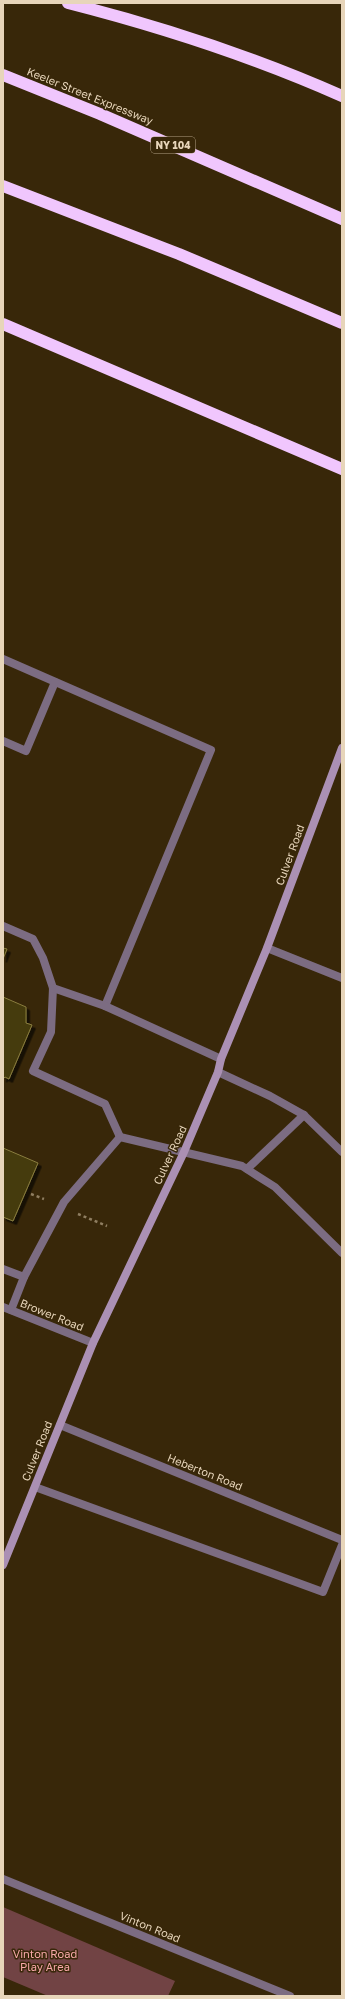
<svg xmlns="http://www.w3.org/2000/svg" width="345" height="1999" font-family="'Golos Text',sans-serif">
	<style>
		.green { fill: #714344 }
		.building { fill: #443a08; stroke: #897d40; filter: url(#shadow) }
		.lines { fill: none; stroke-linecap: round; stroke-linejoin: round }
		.path { stroke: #8f7e61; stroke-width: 2.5; stroke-dasharray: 3 3; stroke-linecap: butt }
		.lane { stroke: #7c6c82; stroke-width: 8 }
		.street { stroke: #7c6c82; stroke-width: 8 }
		.secondary { stroke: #ab90b4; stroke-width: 8 }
		.highway { stroke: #f0c6fd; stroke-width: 12 }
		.labels { text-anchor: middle; stroke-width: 3; stroke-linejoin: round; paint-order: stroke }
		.shield { fill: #382709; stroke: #b2a185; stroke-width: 1 }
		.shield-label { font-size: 10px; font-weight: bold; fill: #e7d5ba }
		.street-label { font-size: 11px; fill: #e7d5ba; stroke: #382709 }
		.park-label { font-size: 11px; fill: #f6a7a8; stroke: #382709 }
	</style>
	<defs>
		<filter id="shadow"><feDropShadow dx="3.5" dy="3.5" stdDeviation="0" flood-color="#0009"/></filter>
	</defs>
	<rect width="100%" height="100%" fill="#382709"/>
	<polygon class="green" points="3,1907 175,1981 168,1996 48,1996 3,1977"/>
	<g class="building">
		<polygon points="3,948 7,949 3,959"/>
		<polygon points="3,997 26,1007 26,1023 32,1025 9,1079 5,1077 3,1079"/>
		<polygon points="3,1148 38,1163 13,1221 3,1217"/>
	</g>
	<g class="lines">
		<g class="path">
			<polyline points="31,1194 44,1199"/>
			<polyline points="78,1214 107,1226"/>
		</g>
		<g class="lane">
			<polyline points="3,659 211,750 105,1006"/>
			<polyline points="3,741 26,751 55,682"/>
			<polyline points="3,926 33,939 43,958 53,988 51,1032 33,1071 105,1104 120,1137"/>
			<polyline points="267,948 342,978"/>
			<polyline points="53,988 105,1006 221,1059"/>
			<polyline points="218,1072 270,1096 304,1115 342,1152"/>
			<polyline points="120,1137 242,1166 275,1187 342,1253"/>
			<polyline points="247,1169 304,1115"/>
			<polyline points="3,1269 24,1277 11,1310"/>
			<polyline points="24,1277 64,1202 120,1137"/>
			<polyline points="35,1487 323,1592 342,1545"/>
		</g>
		<g class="street">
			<polyline points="3,1307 93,1343"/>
			<polyline points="60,1425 342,1540"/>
			<polyline points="3,1879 290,1996"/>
		</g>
		<polyline class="secondary" points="3,1565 93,1343 184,1152 218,1072 221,1059 267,948 342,748"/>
		<g class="highway">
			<path d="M 68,3 C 162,27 254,57 342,96"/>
			<polyline points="3,75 100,114 342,219"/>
			<polyline points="3,186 179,254 342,323"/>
			<polyline points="3,324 342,469"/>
		</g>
	</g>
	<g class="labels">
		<rect class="shield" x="151" y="137" width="44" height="16" rx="3"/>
		<g class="shield-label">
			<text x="173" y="149">NY 104</text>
		</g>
		<g class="street-label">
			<text transform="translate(90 96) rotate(22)" y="4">Keeler Street Expressway</text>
			<text transform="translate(290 855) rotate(-70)" y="4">Culver Road</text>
			<text transform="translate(170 1155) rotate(-65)" y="4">Culver Road</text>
			<text transform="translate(52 1315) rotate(22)" y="4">Brower Road</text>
			<text transform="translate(37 1451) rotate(-68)" y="4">Culver Road</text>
			<text transform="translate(205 1472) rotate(22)" y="4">Heberton Road</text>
			<text transform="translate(150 1927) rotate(22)" y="4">Vinton Road</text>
		</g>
		<g class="park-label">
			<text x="45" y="1958">Vinton Road<tspan x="45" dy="13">Play Area</tspan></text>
		</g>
	</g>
	<rect width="345" height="1999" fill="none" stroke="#e7d5ba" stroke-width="8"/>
</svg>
